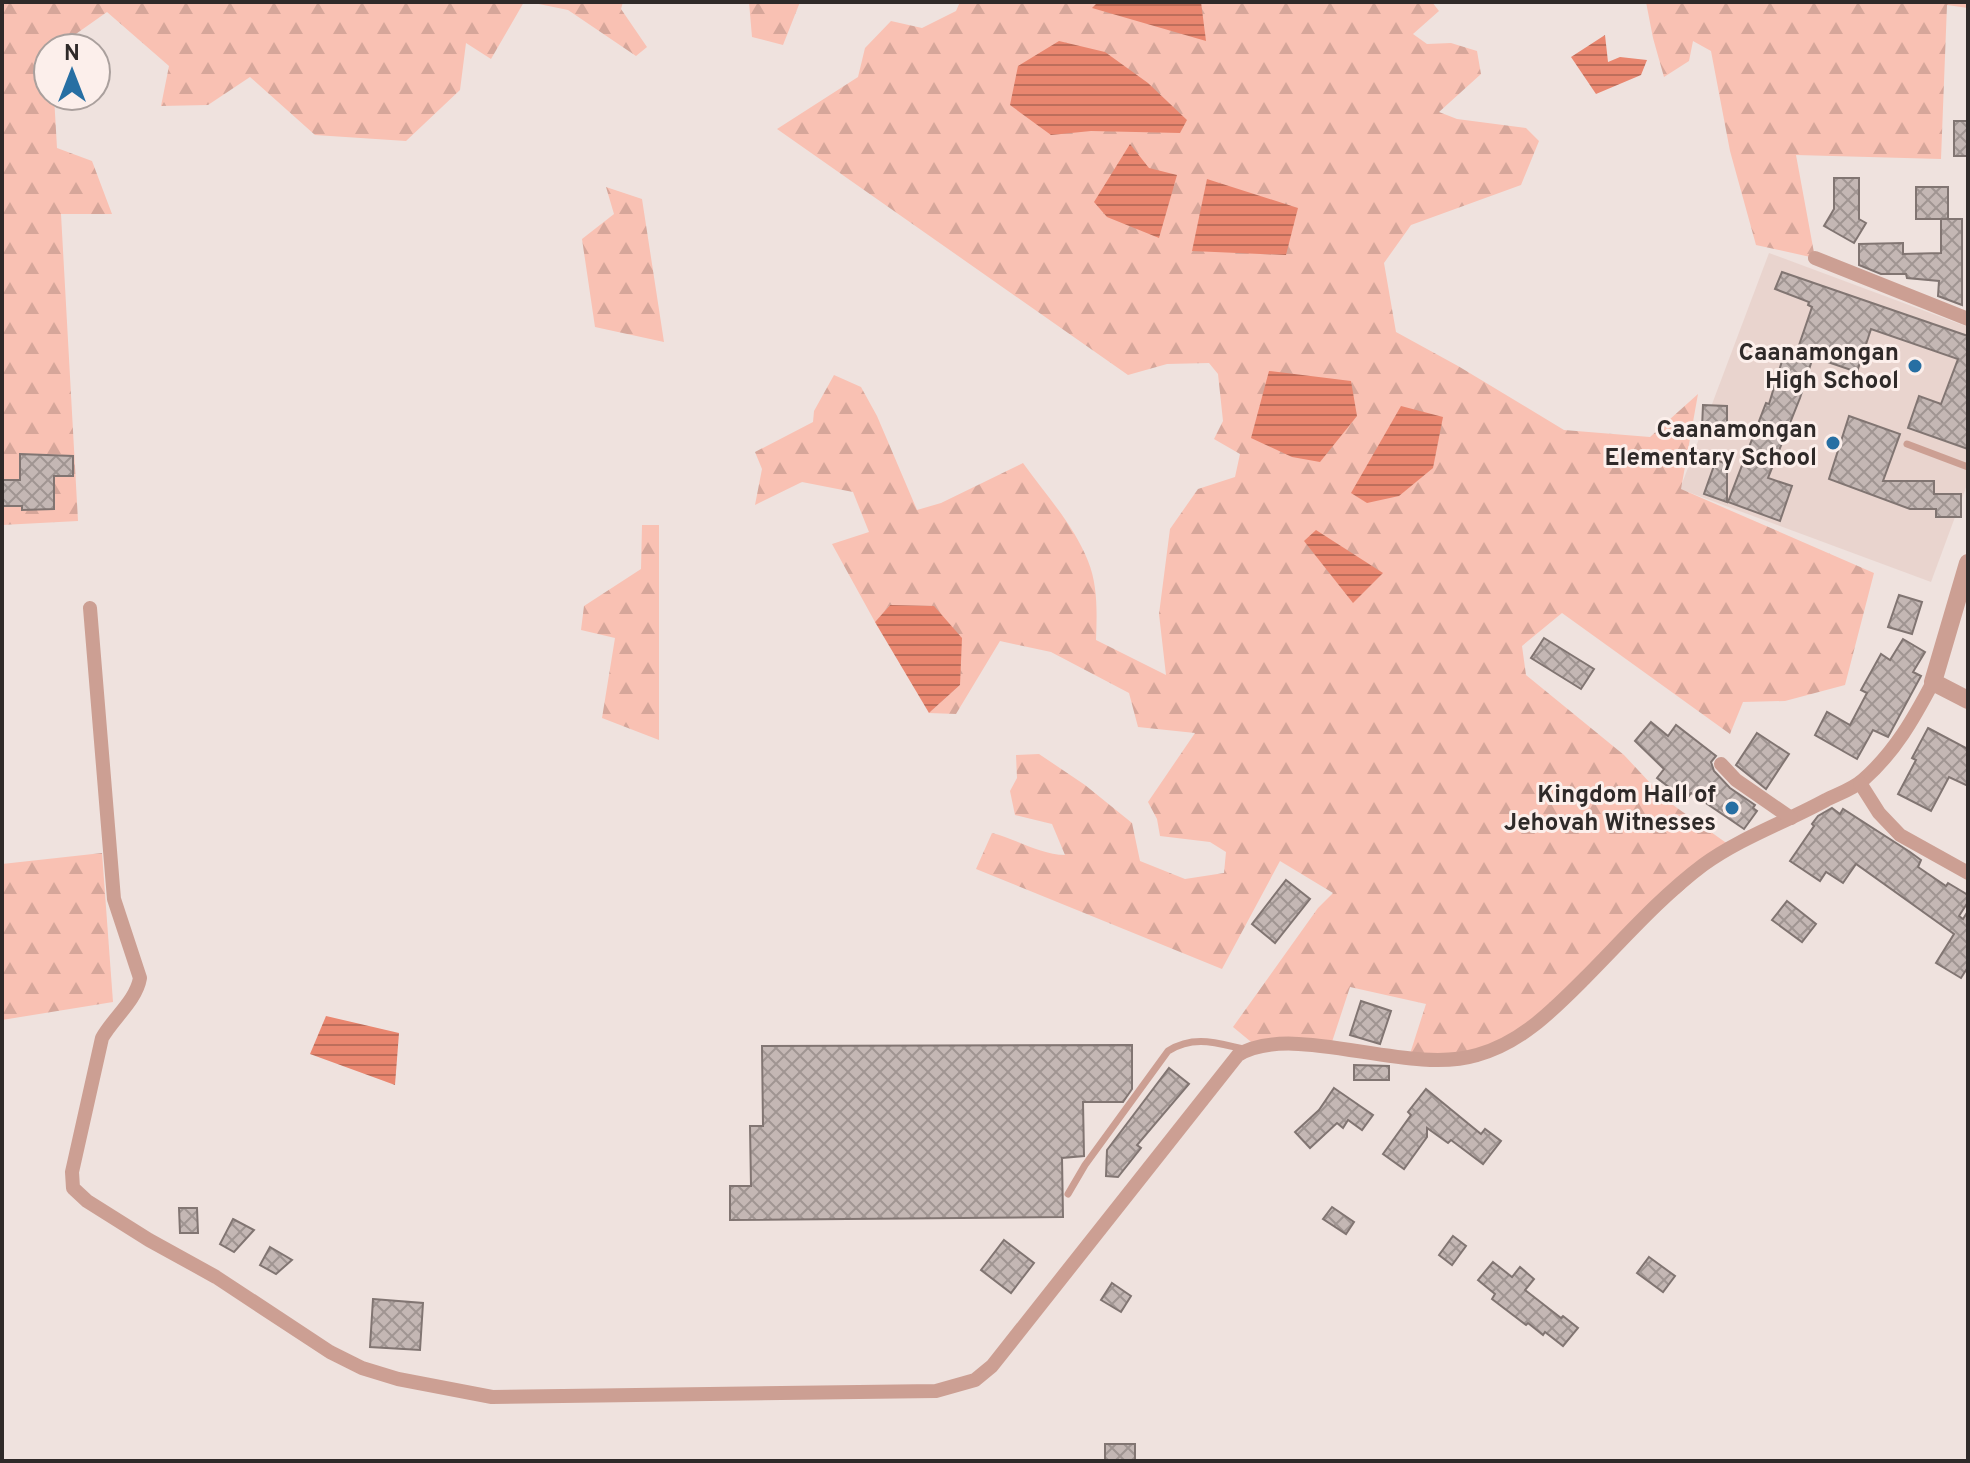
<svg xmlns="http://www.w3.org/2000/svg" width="1970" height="1463" font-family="Overpass,sans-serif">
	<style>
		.built { fill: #e9d4ce }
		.forest { fill: url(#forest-firs) }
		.water { fill: url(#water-rules) }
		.building { fill: url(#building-cross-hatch); stroke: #817572; stroke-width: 2 }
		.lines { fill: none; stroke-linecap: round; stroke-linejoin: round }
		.service { stroke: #cc9f93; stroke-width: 7 }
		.minor { stroke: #cc9f93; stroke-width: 14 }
		.tertiary { stroke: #cc9f93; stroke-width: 18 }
		.poi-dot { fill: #276fa3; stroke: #fcefeb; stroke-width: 3 }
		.labels { text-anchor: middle; stroke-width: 6; stroke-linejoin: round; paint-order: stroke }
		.poi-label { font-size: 24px; font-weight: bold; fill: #2f2a29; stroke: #fcefeb; text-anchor: end }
	</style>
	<defs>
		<pattern id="forest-firs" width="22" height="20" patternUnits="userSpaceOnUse" patternTransform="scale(2)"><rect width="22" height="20" fill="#f9c1b3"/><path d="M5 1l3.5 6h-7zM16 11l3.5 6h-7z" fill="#d6a69a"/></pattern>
		<pattern id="water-rules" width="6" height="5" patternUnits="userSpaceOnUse" patternTransform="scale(2)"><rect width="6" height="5" fill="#e9866f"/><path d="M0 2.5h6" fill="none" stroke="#bd6e5b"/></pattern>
		<pattern id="building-cross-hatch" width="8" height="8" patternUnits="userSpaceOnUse" patternTransform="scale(2)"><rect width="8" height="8" fill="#c4b7b4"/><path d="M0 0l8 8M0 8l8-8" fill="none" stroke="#a09592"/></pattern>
	</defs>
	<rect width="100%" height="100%" fill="#efe2de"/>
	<polygon class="built" points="1769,253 1968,327 1968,482 1931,582 1680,489"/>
	<g class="forest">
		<polygon points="2,2 524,2 491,59 466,43 460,90 406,141 315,135 250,77 208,105 161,106 169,66 107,12 56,48 48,48 48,96 54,96 57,148 92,161 112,214 61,214 78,521 2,525"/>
		<polygon points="529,2 623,2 621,9 647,47 636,56 568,10"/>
		<polygon points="749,2 800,2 783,45 752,37"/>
		<path d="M 960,2 L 1432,2 L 1439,11 L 1413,34 L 1427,44 L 1451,43 L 1477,51 L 1481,74 L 1439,112 L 1457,119 L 1526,128 L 1539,141 L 1521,185 L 1411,225 L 1384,263 L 1396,332 L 1458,366 L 1564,430 L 1650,437 L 1698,394 L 1681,489 L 1874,573 L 1845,685 L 1785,701 L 1743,702 L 1730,734 L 1562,613 L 1522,646 L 1526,675 L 1624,755 L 1666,800 L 1732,847 L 1598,965 L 1540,1021 L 1488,1051 L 1408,1060 L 1426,1004 L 1350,987 L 1330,1048 L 1256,1046 L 1233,1027 L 1318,908 L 1333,893 L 1280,861 L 1222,969 L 976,869 L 992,833 C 1016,839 1041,855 1065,855 L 1052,824 L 1015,815 L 1010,791 L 1017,778 L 1016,755 L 1039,754 L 1085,785 L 1132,823 L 1140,861 L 1185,879 L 1224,873 L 1226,852 L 1210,842 L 1160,836 L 1157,819 L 1148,802 L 1195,733 L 1138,727 L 1129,693 L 1051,652 L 1000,641 L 956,714 L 929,713 L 960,685 L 890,605 L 875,622 L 832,544 L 869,532 L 853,492 L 802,482 L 755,505 L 762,469 L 755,452 L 813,422 L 814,411 L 834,375 L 861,387 L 877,416 L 917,510 L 941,503 L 1023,463 C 1045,494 1074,525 1088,561 C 1098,585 1097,614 1096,640 L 1166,675 L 1159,614 L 1170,529 L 1198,489 L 1235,477 L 1240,454 L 1214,439 L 1223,421 L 1218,374 L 1209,363 L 1167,364 L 1128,375 L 777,129 L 858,77 L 865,48 L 891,21 L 922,28 L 956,11 Z"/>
		<polygon points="1646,2 1968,2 1968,8 1947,5 1941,159 1796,155 1815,258 1756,245 1730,151 1711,51 1693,41 1689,61 1664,77 1653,38"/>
		<polygon points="606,187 642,199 664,342 595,327 582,239 614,214"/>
		<polygon points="642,525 659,525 659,740 602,718 615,638 581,630 584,606 641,569"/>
		<polygon points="102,853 113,1002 2,1020 2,864"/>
	</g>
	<g class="water">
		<polygon points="1098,2 1201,2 1206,41 1092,8"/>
		<polygon points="1605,35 1608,62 1620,57 1647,60 1641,75 1596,94 1571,57"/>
		<polygon points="1059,41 1105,52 1148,83 1187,120 1180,133 1091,131 1051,135 1010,105 1018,66"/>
		<polygon points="1130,144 1149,168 1177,175 1159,238 1107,217 1094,202"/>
		<polygon points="1207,179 1298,208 1286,255 1192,251"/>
		<polygon points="1269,371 1351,381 1357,416 1320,462 1292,457 1251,438"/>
		<polygon points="1401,406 1443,417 1433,468 1399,496 1367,503 1351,493"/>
		<polygon points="1316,530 1383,573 1353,603 1304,541"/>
		<polygon points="890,605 934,606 962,638 960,685 929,713 875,622"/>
		<polygon points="326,1016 399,1033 395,1085 310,1054"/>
	</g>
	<g class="building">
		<rect x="1954" y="121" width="14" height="35"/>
		<polygon points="1834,178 1859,178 1859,219 1866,223 1854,243 1824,226 1834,209"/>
		<rect x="1916" y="187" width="32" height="32"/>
		<polygon points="1941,219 1962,219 1962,305 1938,296 1939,281 1907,278 1906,274 1881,274 1859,265 1859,244 1903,243 1903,254 1941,253"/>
		<polygon points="1782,272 1968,336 1968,449 1908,428 1919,396 1941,404 1958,359 1871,329 1857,372 1813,357 1800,398 1768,478 1792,486 1780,521 1728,502 1766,403 1769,404 1785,351 1796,354 1812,307 1808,305 1809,302 1775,289"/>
		<polygon points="1703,405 1727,406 1727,429 1702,428"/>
		<polygon points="1849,416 1900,434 1883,481 1934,481 1934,494 1961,494 1961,517 1936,517 1936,509 1910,509 1829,479"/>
		<polygon points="20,454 73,456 73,476 54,476 54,509 22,510 22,506 2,506 2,480 20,480"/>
		<polygon points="1716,460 1727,464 1727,502 1704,494"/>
		<polygon points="1899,595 1922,602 1912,634 1888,627"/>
		<polygon points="1544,638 1594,669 1581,689 1531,658"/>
		<polygon points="1903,639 1925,652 1913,672 1921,676 1888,737 1873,730 1857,759 1815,735 1827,712 1850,725 1867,693 1861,690 1881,654 1890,660"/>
		<polygon points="1651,722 1668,736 1676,725 1716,756 1711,762 1714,771 1730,788 1755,805 1753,808 1757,811 1744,829 1691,793 1686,800 1657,778 1664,769 1635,741"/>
		<polygon points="1928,728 1968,749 1968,786 1949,777 1931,811 1898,794 1916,760 1912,758"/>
		<polygon points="1757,733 1789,754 1766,789 1736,765"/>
		<polygon points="1832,808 1840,814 1843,809 1910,852 1921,860 1918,867 1946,886 1948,883 1968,895 1968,902 1959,916 1963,919 1968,911 1968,967 1961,978 1936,963 1954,934 1856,864 1843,883 1826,872 1820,881 1790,861 1814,826 1812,824 1818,816"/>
		<polygon points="1286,880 1310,899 1275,943 1252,924"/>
		<polygon points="1787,901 1816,924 1802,942 1772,920"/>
		<polygon points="1361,1001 1391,1011 1380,1044 1350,1035"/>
		<polygon points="1132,1045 1132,1089 1123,1102 1083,1102 1084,1156 1062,1158 1063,1217 730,1220 730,1186 751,1186 750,1126 763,1126 762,1046"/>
		<polygon points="1354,1065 1389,1066 1389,1080 1354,1080"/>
		<polygon points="1169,1068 1189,1084 1137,1145 1141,1148 1118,1177 1106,1176 1107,1150"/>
		<polygon points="1334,1088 1373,1115 1362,1130 1348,1120 1343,1128 1337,1123 1310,1148 1295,1132 1319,1110"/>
		<polygon points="1426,1089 1481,1134 1485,1129 1501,1141 1483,1164 1451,1140 1448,1143 1427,1128 1427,1137 1404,1169 1383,1154 1411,1115 1408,1112"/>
		<polygon points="1332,1207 1354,1222 1346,1234 1323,1219"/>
		<polygon points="179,1208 197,1208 198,1233 180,1233"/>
		<polygon points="233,1219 254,1230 234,1252 220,1244"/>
		<polygon points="1453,1236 1466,1246 1452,1265 1439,1255"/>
		<polygon points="1004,1240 1034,1263 1011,1293 981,1270"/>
		<polygon points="270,1247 292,1260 276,1274 260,1265"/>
		<polygon points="1649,1257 1675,1276 1663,1292 1637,1273"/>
		<polygon points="1493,1262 1512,1277 1520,1267 1534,1279 1525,1290 1561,1318 1563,1316 1578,1328 1563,1346 1545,1332 1543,1335 1528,1323 1526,1325 1492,1299 1495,1294 1478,1280"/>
		<polygon points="1112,1283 1131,1296 1121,1312 1101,1300"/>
		<polygon points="373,1299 423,1303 420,1350 370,1347"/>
		<rect x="1105" y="1444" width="30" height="17"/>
	</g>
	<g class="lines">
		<g class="service">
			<polyline points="1907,444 1968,467"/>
			<path d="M 1068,1194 L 1085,1165 L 1168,1051 C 1194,1035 1216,1043 1244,1049"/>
		</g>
		<g class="minor">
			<polyline points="1815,258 1968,319"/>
			<path d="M 90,608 L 114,899 L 140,978 C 136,1001 113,1018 102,1038 L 72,1172 L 73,1188 L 87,1201 L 149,1240 L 216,1277 L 330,1352 L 362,1368 L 398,1379 L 492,1397 L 936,1391 L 975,1380 L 992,1366 L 1238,1055 C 1293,1021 1407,1076 1477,1055 C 1521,1043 1553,1010 1584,979 C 1622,941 1659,898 1703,865 C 1740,838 1786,822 1826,800 C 1838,794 1853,789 1863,780 C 1895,752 1914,718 1933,682"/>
			<polyline points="1721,764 1736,780 1791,818"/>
			<polyline points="1860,783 1879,813 1900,835 1968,873"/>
		</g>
		<polyline class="tertiary" points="1968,563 1933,682 1968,700"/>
	</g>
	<g class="poi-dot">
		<circle cx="1915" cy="366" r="8"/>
		<circle cx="1833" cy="443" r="8"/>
		<circle cx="1732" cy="808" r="8"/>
	</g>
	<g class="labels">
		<g class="poi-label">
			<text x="1899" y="360">Caanamongan<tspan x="1899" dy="28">High School</tspan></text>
			<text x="1817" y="437">Caanamongan<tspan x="1817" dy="28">Elementary School</tspan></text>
			<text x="1716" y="802">Kingdom Hall of<tspan x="1716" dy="28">Jehovah Witnesses</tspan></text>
		</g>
	</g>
	<rect width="1970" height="1463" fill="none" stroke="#2f2a29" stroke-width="8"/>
	<g transform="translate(72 72)"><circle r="38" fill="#fcefeb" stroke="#aaa09d" stroke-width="2"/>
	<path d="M0-6L14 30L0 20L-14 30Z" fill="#276fa3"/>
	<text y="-12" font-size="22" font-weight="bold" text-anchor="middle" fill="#2f2a29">N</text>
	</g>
</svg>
